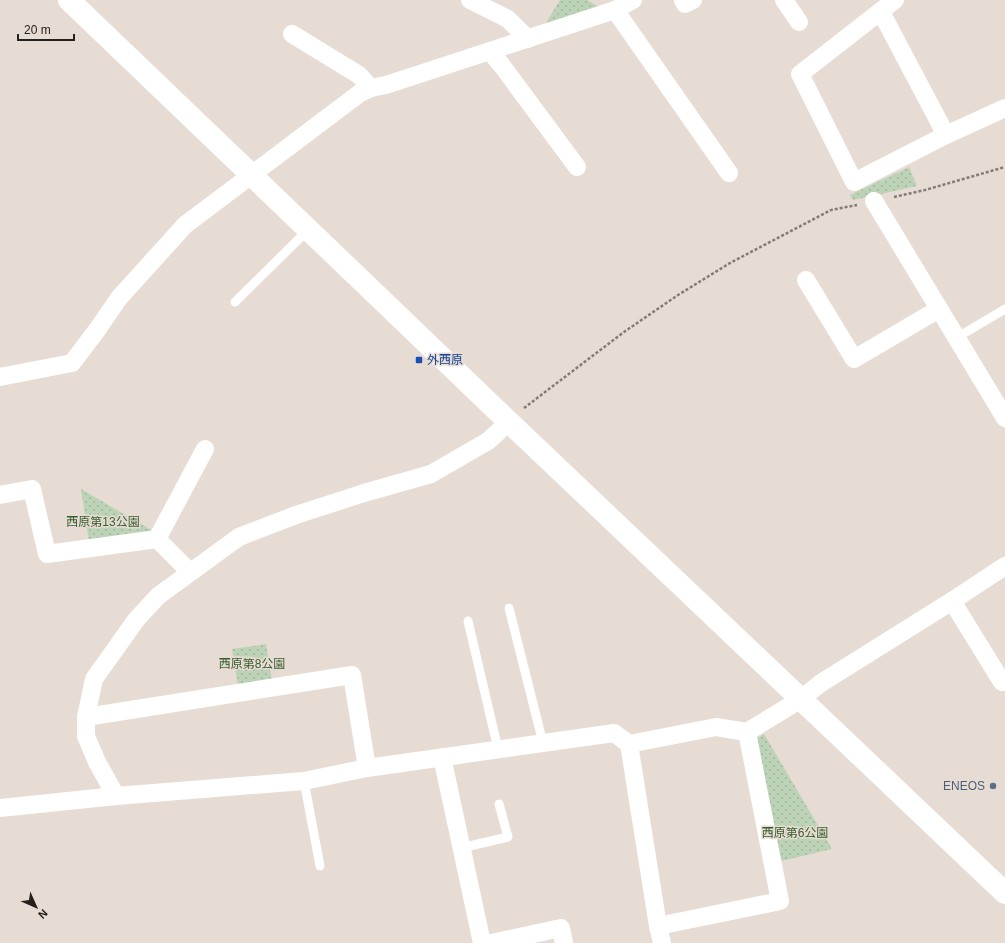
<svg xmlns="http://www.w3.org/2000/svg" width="1005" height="943" font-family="Helvetica,'Noto Sans JP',sans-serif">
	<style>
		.park { fill: url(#park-dots) }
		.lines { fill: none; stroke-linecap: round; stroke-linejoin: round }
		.path { stroke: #827b76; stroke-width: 2.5; stroke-dasharray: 3 2; stroke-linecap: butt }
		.lane { stroke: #fff; stroke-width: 9 }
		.street { stroke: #fff; stroke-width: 18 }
		.secondary { stroke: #fff; stroke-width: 22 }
		.transit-dot { fill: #1a4fb4; stroke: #e6dcd4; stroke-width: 1.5 }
		.service-dot { fill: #5c6f8a; stroke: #e6dcd4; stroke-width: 1.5 }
		.labels { text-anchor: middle; stroke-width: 3; stroke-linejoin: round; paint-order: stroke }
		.transit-label { font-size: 12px; fill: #164399; stroke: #e6dcd4; text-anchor: start }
		.park-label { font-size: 12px; fill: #385d2d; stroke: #e6dcd4 }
		.service-label { font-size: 12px; fill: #4e5e75; stroke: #e6dcd4; text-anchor: end }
	</style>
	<defs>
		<pattern id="park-dots" width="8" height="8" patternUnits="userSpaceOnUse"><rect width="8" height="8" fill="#bdd3b7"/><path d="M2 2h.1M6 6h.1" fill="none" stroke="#a2b59d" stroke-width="1.8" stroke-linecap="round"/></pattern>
	</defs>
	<rect width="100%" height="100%" fill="#e6dcd4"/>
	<g class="park">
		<polygon points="560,0 587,0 599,7 544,26"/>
		<polygon points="909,167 917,186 853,200 850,195"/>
		<polygon points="81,489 153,531 89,542"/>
		<polygon points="266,644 272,680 238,686 232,649"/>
		<polygon points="764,734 832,849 777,862 753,741"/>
	</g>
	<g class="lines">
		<g class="path">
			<polyline points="894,197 925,190 1005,167"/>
			<polyline points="524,408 624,332 678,295 730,263 831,210 857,205"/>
		</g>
		<g class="lane">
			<polyline points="235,302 309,229"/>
			<polyline points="956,338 1005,309"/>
			<polyline points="509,608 543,743"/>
			<polyline points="468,621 498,749"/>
			<polyline points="304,781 320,866"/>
			<polyline points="461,848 508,837 499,804"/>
		</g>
		<g class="street">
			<polyline points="470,0 508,19 528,39"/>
			<polyline points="683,0 685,4 693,0"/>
			<polyline points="784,0 799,22"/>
			<polyline points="615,10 729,173"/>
			<polyline points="881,12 946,135 854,182 800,74 895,0"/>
			<polyline points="292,34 359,75 371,88"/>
			<polyline points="490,51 503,67 577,167"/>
			<polyline points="946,135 1005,108"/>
			<polyline points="874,201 1005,418"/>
			<polyline points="806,280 854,359 939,309"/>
			<polyline points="0,377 72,363 97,330 119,298 185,225 360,93 371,88 386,85 615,10 633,0"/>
			<polyline points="0,495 32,489 47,554 157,539 190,572"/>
			<polyline points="157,539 205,449"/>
			<polyline points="952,601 1002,682"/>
			<polyline points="86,717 352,675 367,768"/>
			<polyline points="629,744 658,926"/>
			<polyline points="442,757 482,943"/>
			<polyline points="116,796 97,762 86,736 86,717 94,679 136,620 158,596 239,537 296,515 364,493 431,474 488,441 509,422"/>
			<polyline points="0,808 116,796 304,781 367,768 614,733 629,744 716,727 747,732 801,699 821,683 952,601 1005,566"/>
			<polyline points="491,943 561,928 564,943"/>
			<polyline points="662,943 658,926 780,901 747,732"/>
		</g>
		<polyline class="secondary" points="69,0 509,422 1005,893"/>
	</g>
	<rect class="transit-dot" x="415" y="356" width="8" height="8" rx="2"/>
	<circle class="service-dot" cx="993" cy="786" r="4"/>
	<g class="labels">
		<g class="transit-label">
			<text x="427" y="364">外西原</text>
		</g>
		<g class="park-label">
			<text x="103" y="526">西原第13公園</text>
			<text x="252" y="668">西原第8公園</text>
			<text x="795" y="837">西原第6公園</text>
		</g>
		<g class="service-label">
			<text x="985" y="790">ENEOS</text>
		</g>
	</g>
	<g transform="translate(36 907) rotate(135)" stroke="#e6dcd4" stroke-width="3" paint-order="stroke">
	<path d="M0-3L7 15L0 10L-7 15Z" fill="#24201e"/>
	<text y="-6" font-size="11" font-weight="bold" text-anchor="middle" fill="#24201e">N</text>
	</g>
	<path d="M18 34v6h56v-6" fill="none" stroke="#24201e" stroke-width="2"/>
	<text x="24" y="34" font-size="12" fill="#24201e" stroke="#e6dcd4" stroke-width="3" paint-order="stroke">20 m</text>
</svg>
